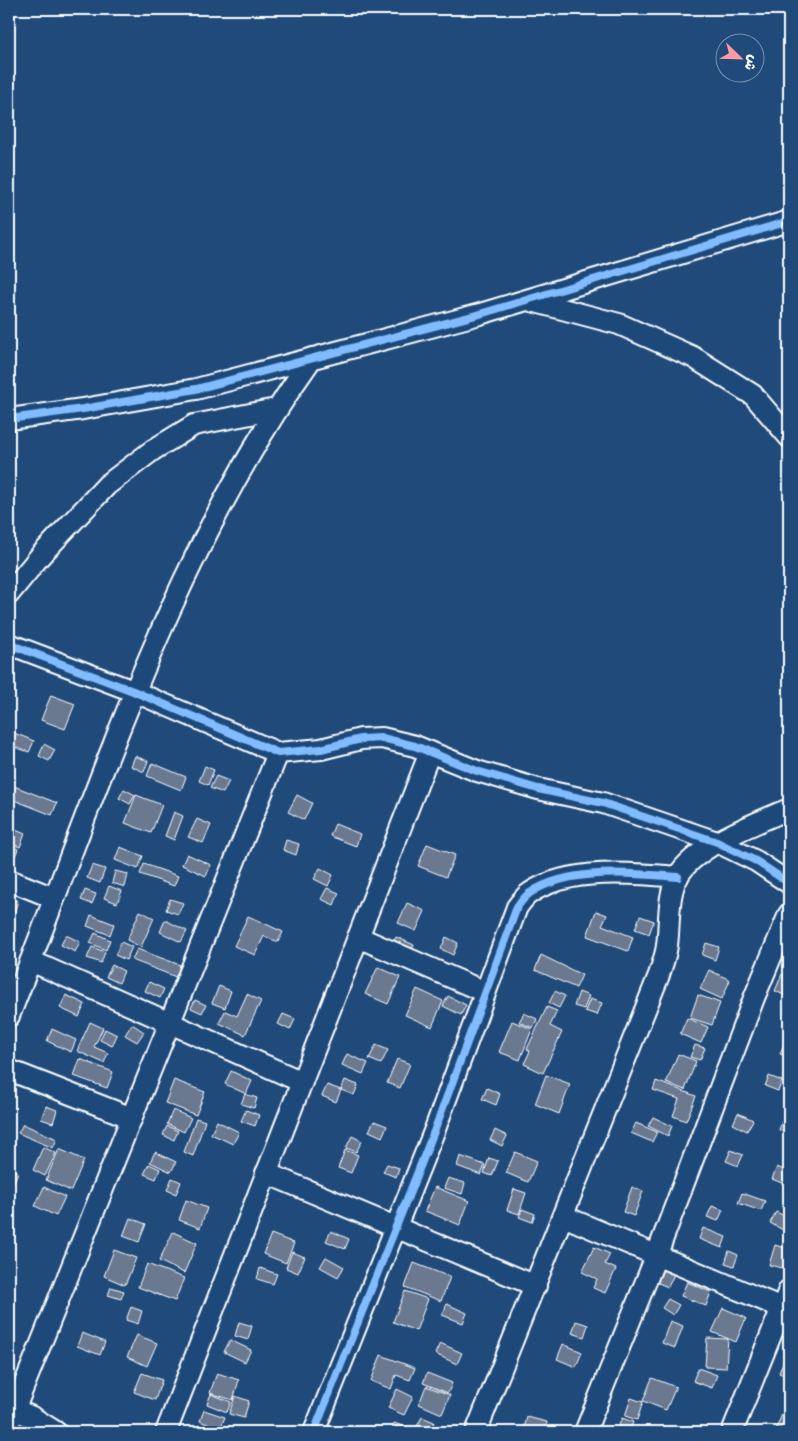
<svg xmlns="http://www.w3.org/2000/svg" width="798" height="1441" font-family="Delius,'Playpen Sans Arabic',sans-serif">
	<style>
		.building { fill: #6b7890; stroke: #fff }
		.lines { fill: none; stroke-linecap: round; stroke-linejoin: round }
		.street-casing { stroke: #fff; stroke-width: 24 }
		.street { stroke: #1f4a7a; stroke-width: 20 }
		.cycleway-casing { stroke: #1f4a7a; stroke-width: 11 }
		.cycleway { stroke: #80bcff; stroke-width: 8 }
	</style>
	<rect width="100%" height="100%" fill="#1f4a7a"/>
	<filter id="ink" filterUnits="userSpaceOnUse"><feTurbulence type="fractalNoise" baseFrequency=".02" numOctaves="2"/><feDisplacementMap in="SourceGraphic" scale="10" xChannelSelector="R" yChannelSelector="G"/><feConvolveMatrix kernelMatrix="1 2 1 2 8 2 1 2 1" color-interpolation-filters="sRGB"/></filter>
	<g filter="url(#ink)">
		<g class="building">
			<polygon points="51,695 75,704 65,729 41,720"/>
			<polygon points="9,731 34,741 29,752 9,745"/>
			<polygon points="44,744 55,750 49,761 39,756"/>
			<polygon points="135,756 148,761 144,772 131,766"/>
			<polygon points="152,763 186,777 181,790 147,776"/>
			<polygon points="205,766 214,770 208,785 199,781"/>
			<polygon points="216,776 229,781 223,793 210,788"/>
			<polygon points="9,784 57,803 52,815 9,798"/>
			<polygon points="124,789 135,795 130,804 119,798"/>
			<polygon points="136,795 162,805 151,833 125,823"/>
			<polygon points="297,795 312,803 304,820 288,812"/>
			<polygon points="174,812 183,816 174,840 165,836"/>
			<polygon points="197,819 211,825 203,843 188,837"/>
			<polygon points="335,824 360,834 356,846 330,836"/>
			<polygon points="9,827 25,834 20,847 9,843"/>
			<polygon points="286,840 299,844 296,855 283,850"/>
			<polygon points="427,844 455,855 446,877 418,866"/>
			<polygon points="9,845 18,849 10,869 9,869"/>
			<polygon points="120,847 143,856 138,869 115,860"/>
			<polygon points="187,854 211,865 206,876 182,865"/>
			<polygon points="144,864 178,876 174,886 140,874"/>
			<polygon points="92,865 105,869 100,883 87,878"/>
			<polygon points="320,868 333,875 328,886 314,879"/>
			<polygon points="115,871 128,874 125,887 112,883"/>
			<polygon points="109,886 122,891 117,903 104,898"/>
			<polygon points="327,888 339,893 334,905 321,899"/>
			<polygon points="85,890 96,894 92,904 81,900"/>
			<polygon points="9,898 18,901 14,913 9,912"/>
			<polygon points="170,899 183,903 178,914 166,910"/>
			<polygon points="407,903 425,911 416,931 398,923"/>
			<polygon points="140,911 154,918 141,947 127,940"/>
			<polygon points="596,911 607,915 602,925 633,937 628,951 587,936"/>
			<polygon points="91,915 114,924 110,935 87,926"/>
			<polygon points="248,916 283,932 278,942 264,936 255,955 234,946"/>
			<polygon points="640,916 654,921 649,934 635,929"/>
			<polygon points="165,920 187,931 181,942 160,932"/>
			<polygon points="95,933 110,940 106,950 90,943"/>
			<polygon points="66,935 80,942 75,952 61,945"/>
			<polygon points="396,937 414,945 409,955 391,947"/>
			<polygon points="446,937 458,943 453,955 441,949"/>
			<polygon points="121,942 132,947 126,960 115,955"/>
			<polygon points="706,943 719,947 715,960 702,955"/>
			<polygon points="92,947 105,952 101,963 87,958"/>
			<polygon points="137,949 180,965 176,977 132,960"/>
			<polygon points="541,955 582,975 576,988 535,970"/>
			<polygon points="112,965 124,971 119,983 106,977"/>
			<polygon points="378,967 400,977 388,1004 365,994"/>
			<polygon points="709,970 730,980 722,999 700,989"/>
			<polygon points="782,974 789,978 789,997 775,991"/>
			<polygon points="149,982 164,989 160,998 145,991"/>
			<polygon points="219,986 231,991 225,1008 212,1003"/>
			<polygon points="417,989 443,1001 432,1027 405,1015"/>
			<polygon points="555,991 565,996 559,1008 549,1003"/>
			<polygon points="579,992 589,996 584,1009 574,1006"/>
			<polygon points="247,994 261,1001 245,1035 219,1023 225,1011 237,1016"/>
			<polygon points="66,995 85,1004 79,1017 60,1008"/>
			<polygon points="698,995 720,1003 712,1025 690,1018"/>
			<polygon points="448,996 466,1005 461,1015 443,1006"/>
			<polygon points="590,999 602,1003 597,1015 585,1011"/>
			<polygon points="195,1000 206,1005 202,1013 191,1008"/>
			<polygon points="547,1007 557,1011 550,1026 562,1032 543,1073 524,1064 530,1051 527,1049"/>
			<polygon points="524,1013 537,1019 533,1028 519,1022"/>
			<polygon points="283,1014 295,1019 290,1030 278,1024"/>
			<polygon points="687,1018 708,1027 701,1043 680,1034"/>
			<polygon points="512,1021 532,1029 520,1060 499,1052"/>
			<polygon points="90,1022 103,1028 94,1047 108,1053 104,1063 77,1051"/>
			<polygon points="132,1024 144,1032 137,1042 125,1035"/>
			<polygon points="52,1029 76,1040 71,1052 47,1041"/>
			<polygon points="105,1029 117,1035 112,1046 100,1040"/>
			<polygon points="785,1041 789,1043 789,1057 780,1054"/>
			<polygon points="376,1045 388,1050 381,1064 369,1059"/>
			<polygon points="695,1045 705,1048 700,1060 690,1057"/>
			<polygon points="347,1054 368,1063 363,1074 342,1065"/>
			<polygon points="678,1054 696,1061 685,1090 666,1083"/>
			<polygon points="80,1059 113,1072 107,1088 74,1076"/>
			<polygon points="397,1059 410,1064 400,1088 387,1083"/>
			<polygon points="231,1071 252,1081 246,1094 225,1084"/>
			<polygon points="546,1075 570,1084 559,1114 535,1104"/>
			<polygon points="769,1076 782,1081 778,1091 765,1086"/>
			<polygon points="174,1080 205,1092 196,1115 165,1103"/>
			<polygon points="345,1080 358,1085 354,1095 341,1090"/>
			<polygon points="656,1081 696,1096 686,1121 673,1116 679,1099 653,1090"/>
			<polygon points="327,1085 341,1090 336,1102 322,1096"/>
			<polygon points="487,1088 500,1094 496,1105 482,1099"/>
			<polygon points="245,1094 257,1098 254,1108 241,1104"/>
			<polygon points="46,1106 57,1110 53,1123 41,1119"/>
			<polygon points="173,1110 191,1118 184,1132 167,1124"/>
			<polygon points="246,1110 259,1115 255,1126 241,1121"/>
			<polygon points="738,1113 753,1120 747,1131 733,1124"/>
			<polygon points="653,1117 672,1126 668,1136 648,1126"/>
			<polygon points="196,1118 205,1121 193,1156 184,1152"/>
			<polygon points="783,1118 789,1120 789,1134 779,1130"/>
			<polygon points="217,1121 239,1132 233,1144 211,1134"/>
			<polygon points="374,1121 387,1126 382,1137 369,1131"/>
			<polygon points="636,1123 657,1132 652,1142 631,1133"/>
			<polygon points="23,1124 57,1139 53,1148 18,1133"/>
			<polygon points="167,1126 178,1131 174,1140 163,1135"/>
			<polygon points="495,1130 507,1136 502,1146 490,1140"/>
			<polygon points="352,1136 362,1141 356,1152 346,1148"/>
			<polygon points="43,1147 56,1153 45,1176 33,1170"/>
			<polygon points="59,1149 84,1160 71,1191 46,1180"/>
			<polygon points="345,1150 358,1155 351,1173 338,1168"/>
			<polygon points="731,1150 743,1155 738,1166 726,1161"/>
			<polygon points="155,1152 176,1162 171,1172 150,1162"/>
			<polygon points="515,1152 537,1161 528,1182 506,1173"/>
			<polygon points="460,1156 485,1165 481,1175 457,1166"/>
			<polygon points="489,1158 498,1161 492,1176 484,1173"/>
			<polygon points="149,1164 160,1169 156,1179 144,1174"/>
			<polygon points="387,1164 399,1168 396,1177 383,1172"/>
			<polygon points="777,1167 789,1172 789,1186 772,1179"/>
			<polygon points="9,1169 18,1172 9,1195"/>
			<polygon points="172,1178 181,1182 176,1194 167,1190"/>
			<polygon points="448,1178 465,1183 462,1194 444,1188"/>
			<polygon points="44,1187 65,1197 56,1216 35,1206"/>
			<polygon points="435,1187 469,1201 460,1225 425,1211"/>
			<polygon points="632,1187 643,1191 634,1216 623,1212"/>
			<polygon points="514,1189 526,1193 519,1214 507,1210"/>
			<polygon points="742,1193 765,1201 761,1211 738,1203"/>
			<polygon points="186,1200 207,1208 200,1228 179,1220"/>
			<polygon points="712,1206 723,1210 718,1221 707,1217"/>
			<polygon points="522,1209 535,1214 532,1222 519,1217"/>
			<polygon points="776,1212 789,1218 783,1230 770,1223"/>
			<polygon points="130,1218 146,1224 139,1242 123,1236"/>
			<polygon points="703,1228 726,1237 722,1248 699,1239"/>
			<polygon points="331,1231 349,1239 345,1249 326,1241"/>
			<polygon points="173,1232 197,1243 184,1273 159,1261"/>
			<polygon points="271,1234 294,1243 286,1263 263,1254"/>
			<polygon points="775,1245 788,1249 783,1268 769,1265"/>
			<polygon points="594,1247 610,1254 605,1264 616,1269 605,1293 593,1288 597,1279 582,1272"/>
			<polygon points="114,1250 136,1258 125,1285 104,1276"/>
			<polygon points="729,1251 738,1255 734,1266 725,1263"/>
			<polygon points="292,1252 305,1257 298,1273 286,1268"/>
			<polygon points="326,1257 344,1267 338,1277 320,1267"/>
			<polygon points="660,1261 677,1268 668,1287 651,1280"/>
			<polygon points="414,1263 450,1277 441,1301 405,1287"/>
			<polygon points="147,1264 184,1278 175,1301 138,1287"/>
			<polygon points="260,1268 277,1274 273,1284 257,1279"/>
			<polygon points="687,1282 711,1292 706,1306 681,1296"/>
			<polygon points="111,1287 124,1291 121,1299 108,1295"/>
			<polygon points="405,1291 428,1299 416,1331 393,1322"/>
			<polygon points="668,1299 679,1305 673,1315 662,1308"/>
			<polygon points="447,1304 467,1313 463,1323 442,1315"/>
			<polygon points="131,1307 142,1311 138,1324 126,1320"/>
			<polygon points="723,1308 746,1318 736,1342 712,1332"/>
			<polygon points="576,1321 588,1325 584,1337 572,1333"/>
			<polygon points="670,1321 683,1326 675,1348 662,1343"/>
			<polygon points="239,1322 252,1326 248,1340 235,1336"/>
			<polygon points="82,1333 105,1342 100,1355 77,1346"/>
			<polygon points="137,1335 157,1343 147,1366 127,1357"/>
			<polygon points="707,1338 728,1339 726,1368 705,1367"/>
			<polygon points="230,1340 251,1350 245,1362 224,1352"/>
			<polygon points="440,1343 462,1353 457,1364 435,1354"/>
			<polygon points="563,1344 582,1352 576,1367 557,1359"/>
			<polygon points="381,1355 415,1368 410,1380 396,1375 391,1389 371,1381"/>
			<polygon points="783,1362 789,1364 789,1377 779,1373"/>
			<polygon points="698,1368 717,1375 712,1388 693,1381"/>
			<polygon points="142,1373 162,1380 155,1400 134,1392"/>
			<polygon points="217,1373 239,1380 233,1400 210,1393"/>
			<polygon points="427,1373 452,1383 448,1393 423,1383"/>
			<polygon points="652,1378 676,1387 666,1410 643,1401"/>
			<polygon points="426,1386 450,1395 442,1414 419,1404"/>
			<polygon points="397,1389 413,1397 404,1415 388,1408"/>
			<polygon points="211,1394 231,1402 227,1412 207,1404"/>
			<polygon points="235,1396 249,1401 244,1418 229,1414"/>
			<polygon points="631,1398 643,1402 637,1420 625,1416"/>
			<polygon points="786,1404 789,1406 789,1432 775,1432"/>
			<polygon points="204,1410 225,1417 220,1429 200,1421"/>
			<polygon points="422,1417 434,1422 430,1432 416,1428"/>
			<polygon points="527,1417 547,1422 545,1432 524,1429"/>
			<polygon points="622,1418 633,1422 629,1432 618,1427"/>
			<polygon points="394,1423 417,1431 416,1432 391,1432"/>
		</g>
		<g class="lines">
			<defs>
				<g id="street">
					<polyline points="528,300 619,324 693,357 753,395 789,437"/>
					<polyline points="9,419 83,409 196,389 480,314 789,221"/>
					<polyline points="9,594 40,556 107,485 153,450 194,425 276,409"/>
					<polyline points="9,644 133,691 278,753 321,749 361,739 382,738 415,746 477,771 538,789 603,803 717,842 756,861 789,883"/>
					<polyline points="9,880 54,898"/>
					<polyline points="358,937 485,992"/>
					<polyline points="31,961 302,1082"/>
					<path d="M 9,1016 C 99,790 169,559 312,358"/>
					<polyline points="9,1070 132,1118"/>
					<polyline points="266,1173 536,1286"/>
					<polyline points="563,1216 782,1308"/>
					<polyline points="9,1407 32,1417 56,1432"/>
					<polyline points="9,1423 278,753"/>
					<polyline points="166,1432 430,752"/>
					<path d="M 314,1432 L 435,1129 L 517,907 C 521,902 525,896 530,893 C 568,867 635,873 678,877"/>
					<path d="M 476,1432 L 659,975 C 662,965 666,955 667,945 C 670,924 667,895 678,876 C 696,845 757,823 789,809"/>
					<polyline points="585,1432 657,1254 754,998 789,914"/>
					<polyline points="732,1432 789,1290"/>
				</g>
			</defs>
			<use href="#street" class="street-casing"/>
			<use href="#street" class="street"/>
			<defs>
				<g id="cycleway">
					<polyline points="9,419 83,409 196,389 480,314 789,221"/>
					<polyline points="9,644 133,691 278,753 321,749 361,739 382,738 415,746 477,771 538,789 603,803 717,842 756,861 789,883"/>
					<path d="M 314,1432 L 435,1129 L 517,907 C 521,902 525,896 530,893 C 568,867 635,873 678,877"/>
				</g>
			</defs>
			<use href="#cycleway" class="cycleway-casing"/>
			<use href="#cycleway" class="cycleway"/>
		</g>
	</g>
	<rect width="798" height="1441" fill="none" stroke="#1f4a7a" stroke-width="30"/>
	<rect x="15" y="15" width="768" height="1411" fill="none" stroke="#fff" stroke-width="2" filter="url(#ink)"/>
	<g transform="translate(740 58) rotate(113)"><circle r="24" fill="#1f4a7a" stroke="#7992af"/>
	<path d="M0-4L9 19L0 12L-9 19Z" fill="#ff9aa2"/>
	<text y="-8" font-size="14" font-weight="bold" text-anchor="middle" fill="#ffffff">ش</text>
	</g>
</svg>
